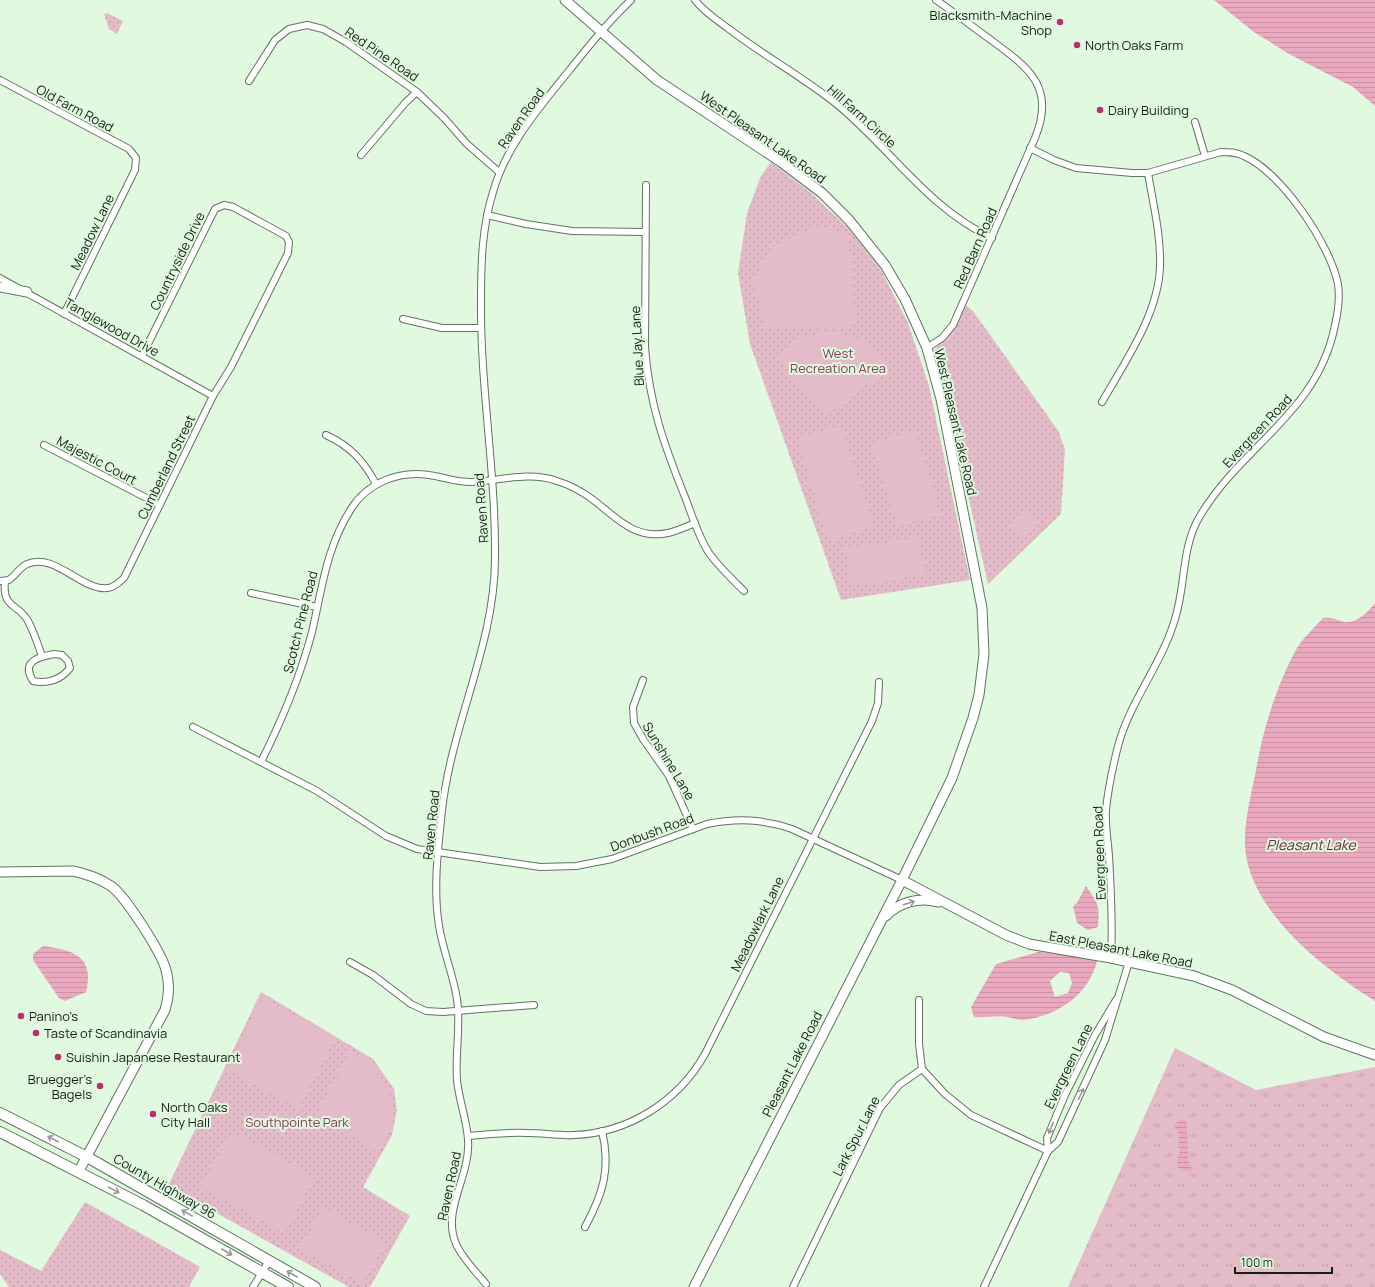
<svg xmlns="http://www.w3.org/2000/svg" width="1375" height="1287" font-family="Manrope,sans-serif">
	<style>
		.grass { fill: url(#grass-tufts) }
		.park { fill: url(#park-dots) }
		.garden { fill: #e4bbc8 }
		.water { fill: url(#water-rules); fill-rule: evenodd }
		.lines { fill: none; stroke-linecap: round; stroke-linejoin: round }
		.street-casing { stroke: #5f765f; stroke-width: 8 }
		.secondary-casing { stroke: #5f765f; stroke-width: 11 }
		.primary-casing { stroke: #5f765f; stroke-width: 12 }
		.street { stroke: #fff; stroke-width: 6 }
		.secondary { stroke: #fff; stroke-width: 9 }
		.primary { stroke: #fff; stroke-width: 10 }
		.oneway { stroke: #969a96 }
		.poi-dot { fill: #b72f6f; stroke: #e0f9df; stroke-width: 1.5 }
		.labels { text-anchor: middle; stroke-width: 4; stroke-linejoin: round; paint-order: stroke }
		.poi-label { font-size: 13px; fill: #161f16; stroke: #e0f9df; text-anchor: start }
		.street-label { font-size: 13px; fill: #161f16; stroke: #e0f9df }
		.park-label { font-size: 13px; fill: #873959; stroke: #e0f9df }
		.water-label { font-size: 14px; font-style: italic; fill: #6f2345; stroke: #e0f9df }
	</style>
	<defs>
		<pattern id="grass-tufts" width="24" height="20" patternUnits="userSpaceOnUse"><rect width="24" height="20" fill="#e4bbc8"/><path d="M3 7l-1-3M5 7V3M7 7l1-3M15 17l-1-3M17 17v-4M19 17l1-3" fill="none" stroke="#c3a0ab"/></pattern>
		<pattern id="park-dots" width="8" height="8" patternUnits="userSpaceOnUse"><rect width="8" height="8" fill="#e4bbc8"/><path d="M2 2h.1M6 6h.1" fill="none" stroke="#c3a0ab" stroke-width="1.8" stroke-linecap="round"/></pattern>
		<pattern id="water-rules" width="6" height="5" patternUnits="userSpaceOnUse"><rect width="6" height="5" fill="#eba9c0"/><path d="M0 2.5h6" fill="none" stroke="#c991a4"/></pattern>
	</defs>
	<rect width="100%" height="100%" fill="#e0f9df"/>
	<polygon class="grass" points="1175,1048 1256,1090 1375,1067 1375,1287 1068,1287"/>
	<g class="park">
		<polygon points="107,13 123,21 117,34 109,29 104,14"/>
		<polygon points="771,162 811,193 847,227 880,268 908,323 929,386 970,580 841,600 750,344 738,273 747,213 761,176"/>
		<polygon points="966,305 973,311 1059,432 1065,450 1061,514 988,584 961,464 957,455 933,352 954,327"/>
		<polygon points="261,992 373,1059 394,1089 397,1110 392,1135 363,1187 410,1216 370,1287 349,1287 168,1186"/>
		<polygon points="85,1202 200,1267 189,1287 9,1287 0,1274 0,1250 41,1271"/>
	</g>
	<g class="garden">
		<polygon points="813,227 849,232 855,322 849,327 766,329 753,282 774,245"/>
		<path d="M 829,331 C 860,335 870,344 890,367 L 828,415 L 824,415 L 777,358 L 800,338 Z"/>
		<polygon points="841,425 873,526 828,541 797,439"/>
		<polygon points="915,430 941,515 897,527 872,443"/>
		<polygon points="1028,508 1039,520 1020,536 1010,525"/>
		<polygon points="919,537 926,575 850,587 845,549"/>
		<polygon points="259,996 336,1037 298,1108 228,1071 252,1019"/>
		<polygon points="351,1050 372,1065 386,1085 392,1100 392,1127 378,1152 316,1116"/>
		<polygon points="232,1131 315,1177 284,1233 201,1187"/>
		<polygon points="324,1207 385,1243 362,1284 300,1248"/>
	</g>
	<g class="water">
		<polygon points="1214,0 1375,0 1375,106 1353,87 1289,54 1254,32"/>
		<path d="M 1375,603 L 1375,1001 C 1324,969 1249,912 1245,846 C 1244,816 1253,789 1258,759 C 1265,723 1279,680 1297,648 C 1304,637 1314,628 1323,618 C 1334,617 1335,620 1344,622 C 1356,624 1368,612 1375,603 Z"/>
		<path d="M 1086,886 C 1098,903 1100,906 1098,927 L 1088,930 L 1077,923 L 1073,906 L 1077,903 Z"/>
		<path d="M 43,946 C 73,950 95,956 86,992 L 65,1001 L 59,998 L 33,960 L 33,954 Z"/>
		<path d="M 1038,952 L 1080,956 L 1097,961 C 1089,995 1056,1017 1022,1020 C 1017,1020 1013,1018 1007,1017 C 997,1015 985,1018 974,1017 L 971,1007 L 996,964 ZM 1060,972 L 1069,973 L 1072,983 L 1068,993 L 1055,997 L 1050,981 Z"/>
		<polygon points="1180,1119 1183,1119 1187,1123 1188,1160 1193,1170 1189,1172 1178,1168 1177,1160 1180,1152 1178,1133 1175,1127 1175,1124"/>
	</g>
	<g class="lines">
		<defs>
			<g id="street">
				<path d="M 695,0 C 704,12 717,20 729,29 C 763,55 801,76 834,102 C 888,145 928,209 992,238"/>
				<polyline points="0,80 129,149 136,158 135,170 64,314"/>
				<polyline points="249,81 275,40 289,29 307,25 323,29 346,42 417,92 444,118 467,144 499,172"/>
				<polyline points="1195,122 1205,156"/>
				<path d="M 1030,148 L 1054,160 L 1076,168 L 1132,173 L 1148,173 L 1221,152 C 1229,152 1236,152 1244,156 C 1281,172 1330,244 1338,284 C 1340,297 1338,312 1335,325 C 1318,413 1242,445 1200,516 C 1181,547 1186,585 1175,619 C 1162,664 1130,701 1118,746 C 1113,766 1108,789 1106,810 C 1105,825 1108,841 1109,856 C 1111,890 1113,924 1111,958"/>
				<polyline points="361,155 406,102 417,92"/>
				<path d="M 646,185 L 645,347 C 649,403 664,445 685,497 C 692,515 698,536 709,553 C 719,567 732,579 744,591"/>
				<polyline points="487,215 526,224 572,231 645,232"/>
				<polyline points="0,278 213,396"/>
				<polyline points="403,319 442,328 481,328"/>
				<path d="M 927,348 L 942,338 L 953,325 L 1035,138 C 1056,87 1029,68 991,40 C 973,27 955,13 936,0"/>
				<path d="M 1102,402 C 1125,362 1159,313 1160,266 C 1161,235 1153,203 1148,173"/>
				<path d="M 326,435 C 350,446 364,461 376,484"/>
				<polyline points="44,445 160,505"/>
				<path d="M 0,581 L 9,580 C 16,575 19,568 27,564 C 56,551 85,596 112,587 C 116,585 121,581 124,578 L 213,396 L 231,367 L 288,253 L 289,242 L 286,236 L 233,207 L 224,205 L 215,209 L 142,356"/>
				<path d="M 5,581 C 2,609 18,603 28,621 C 34,632 38,645 42,656"/>
				<polyline points="251,593 317,607"/>
				<path d="M 54,654 L 62,655 L 68,661 L 70,668 C 61,680 47,684 33,681 C 21,662 37,657 54,654 Z"/>
				<polyline points="643,680 633,707 634,723 643,739 669,776 693,829"/>
				<path d="M 193,727 L 317,791 L 386,836 L 417,849 L 540,867 L 576,866 L 612,859 L 707,824 C 737,818 763,819 792,829 L 902,880"/>
				<path d="M 261,762 C 282,720 300,678 312,632 C 322,589 326,548 351,509 C 367,483 399,470 429,475 C 443,477 456,482 471,482 C 499,481 529,471 557,481 C 570,485 581,491 592,499 C 616,517 634,540 668,533 C 677,531 686,527 695,523"/>
				<polyline points="350,962 373,975 411,1004 426,1011 443,1012 534,1005"/>
				<polyline points="919,1000 919,1044 922,1069"/>
				<polyline points="922,1069 945,1094 971,1115 1048,1151"/>
				<path d="M 468,1136 C 488,1134 508,1132 528,1133 C 543,1133 559,1136 574,1135 C 628,1133 678,1102 705,1054 L 872,721 L 878,703 L 879,682"/>
				<polyline points="1048,1151 1047,1138 1065,1095 1095,1035 1116,1000"/>
				<path d="M 585,1227 C 603,1194 611,1169 602,1131"/>
				<path d="M 486,1284 C 476,1272 464,1260 457,1246 C 440,1212 471,1176 468,1140 C 467,1120 459,1101 457,1080 C 455,1053 461,1026 457,999 C 453,974 443,951 439,926 C 433,889 438,848 442,811 C 451,725 495,645 495,558 C 496,472 480,386 481,300 C 481,263 482,227 493,192 C 506,146 538,109 568,72 C 588,47 608,22 631,0"/>
				<polyline points="253,1287 269,1261"/>
				<polyline points="793,1287 880,1108 899,1085 922,1069"/>
				<polyline points="984,1287 1048,1151 1058,1142 1105,1040 1129,962"/>
			</g>
			<g id="secondary">
				<polyline points="565,0 657,80 781,162 822,193 849,220 885,265 905,299 927,348 941,399 982,608 984,654 979,695 973,718 952,778 902,880 694,1287"/>
				<polyline points="0,287 27,292"/>
				<path d="M 0,872 L 73,871 C 87,874 99,878 111,886 C 126,897 161,952 166,970 C 170,984 169,997 165,1010 L 79,1171"/>
				<polyline points="902,880 1006,935 1029,944 1111,958 1194,976 1232,990 1324,1037 1375,1055"/>
				<path d="M 886,916 C 899,902 919,897 938,902"/>
			</g>
			<g id="primary">
				<polyline points="0,1113 87,1157 315,1287"/>
				<polyline points="0,1132 143,1205 288,1287"/>
			</g>
		</defs>
		<use href="#street" class="street-casing"/>
		<use href="#secondary" class="secondary-casing"/>
		<use href="#primary" class="primary-casing"/>
		<use href="#street" class="street"/>
		<use href="#secondary" class="secondary"/>
		<use href="#primary" class="primary"/>
	</g>
	<defs><path id="oneway-shaft" d="M-6 0H5M1.5-3L5.5 0L1.5 3" fill="none" stroke-width="1.6" stroke-linecap="round" stroke-linejoin="round"/></defs>
	<g class="oneway">
		<use href="#oneway-shaft" transform="translate(909 903) rotate(-17)"/>
		<use href="#oneway-shaft" transform="translate(1081 1094) rotate(-64)"/>
		<use href="#oneway-shaft" transform="translate(1051 1128) rotate(112)"/>
		<use href="#oneway-shaft" transform="translate(53 1139) rotate(-153)"/>
		<use href="#oneway-shaft" transform="translate(114 1190) rotate(28)"/>
		<use href="#oneway-shaft" transform="translate(187 1213) rotate(-150)"/>
		<use href="#oneway-shaft" transform="translate(227 1252) rotate(30)"/>
		<use href="#oneway-shaft" transform="translate(292 1274) rotate(-150)"/>
	</g>
	<g class="poi-dot">
		<circle cx="1060" cy="22" r="4"/>
		<circle cx="1077" cy="45" r="4"/>
		<circle cx="1100" cy="110" r="4"/>
		<circle cx="21" cy="1016" r="4"/>
		<circle cx="36" cy="1033" r="4"/>
		<circle cx="58" cy="1057" r="4"/>
		<circle cx="100" cy="1086" r="4"/>
		<circle cx="153" cy="1114" r="4"/>
	</g>
	<g class="labels">
		<g class="poi-label">
			<text x="1052" y="20" text-anchor="end">Blacksmith-Machine<tspan x="1052" dy="15">Shop</tspan></text>
			<text x="1085" y="50">North Oaks Farm</text>
			<text x="1108" y="115">Dairy Building</text>
			<text x="29" y="1021">Panino's</text>
			<text x="44" y="1038">Taste of Scandinavia</text>
			<text x="66" y="1062">Suishin Japanese Restaurant</text>
			<text x="92" y="1084" text-anchor="end">Bruegger's<tspan x="92" dy="15">Bagels</tspan></text>
			<text x="161" y="1112">North Oaks<tspan x="161" dy="15">City Hall</tspan></text>
		</g>
		<g class="street-label">
			<text transform="translate(382 54) rotate(34)" y="5">Red Pine Road</text>
			<text transform="translate(75 108) rotate(28)" y="5">Old Farm Road</text>
			<text transform="translate(862 116) rotate(42)" y="5">Hill Farm Circle</text>
			<text transform="translate(521 118) rotate(-55)" y="5">Raven Road</text>
			<text transform="translate(763 137) rotate(35)" y="5">West Pleasant Lake Road</text>
			<text transform="translate(92 232) rotate(-64)" y="5">Meadow Lane</text>
			<text transform="translate(975 248) rotate(-66)" y="5">Red Barn Road</text>
			<text transform="translate(177 261) rotate(-64)" y="5">Countryside Drive</text>
			<text transform="translate(112 327) rotate(29)" y="5">Tanglewood Drive</text>
			<text transform="translate(637 346) rotate(-93)" y="5">Blue Jay Lane</text>
			<text transform="translate(956 422) rotate(77)" y="5">West Pleasant Lake Road</text>
			<text transform="translate(1257 431) rotate(-47)" y="5">Evergreen Road</text>
			<text transform="translate(97 460) rotate(28)" y="5">Majestic Court</text>
			<text transform="translate(166 467) rotate(-64)" y="5">Cumberland Street</text>
			<text transform="translate(481 508) rotate(-94)" y="5">Raven Road</text>
			<text transform="translate(300 622) rotate(-76)" y="5">Scotch Pine Road</text>
			<text transform="translate(669 761) rotate(59)" y="5">Sunshine Lane</text>
			<text transform="translate(431 825) rotate(-84)" y="5">Raven Road</text>
			<text transform="translate(652 832) rotate(-20)" y="5">Donbush Road</text>
			<text transform="translate(1099 853) rotate(-92)" y="5">Evergreen Road</text>
			<text transform="translate(757 924) rotate(-64)" y="5">Meadowlark Lane</text>
			<text transform="translate(1121 949) rotate(11)" y="5">East Pleasant Lake Road</text>
			<text transform="translate(792 1064) rotate(-63)" y="5">Pleasant Lake Road</text>
			<text transform="translate(1068 1066) rotate(-64)" y="5">Evergreen Lane</text>
			<text transform="translate(856 1136) rotate(-63)" y="5">Lark Spur Lane</text>
			<text transform="translate(165 1186) rotate(30)" y="5">County Highway 96</text>
			<text transform="translate(449 1186) rotate(-78)" y="5">Raven Road</text>
		</g>
		<g class="park-label">
			<text x="838" y="358">West<tspan x="838" dy="15">Recreation Area</tspan></text>
			<text x="297" y="1127">Southpointe Park</text>
		</g>
		<g class="water-label">
			<text x="1311" y="850">Pleasant Lake</text>
		</g>
	</g>
	<path d="M1235 1267v6h97v-6" fill="none" stroke="#161f16" stroke-width="2"/>
	<text x="1241" y="1267" font-size="12" fill="#161f16" stroke="#e0f9df" stroke-width="3" paint-order="stroke">100 m</text>
</svg>
